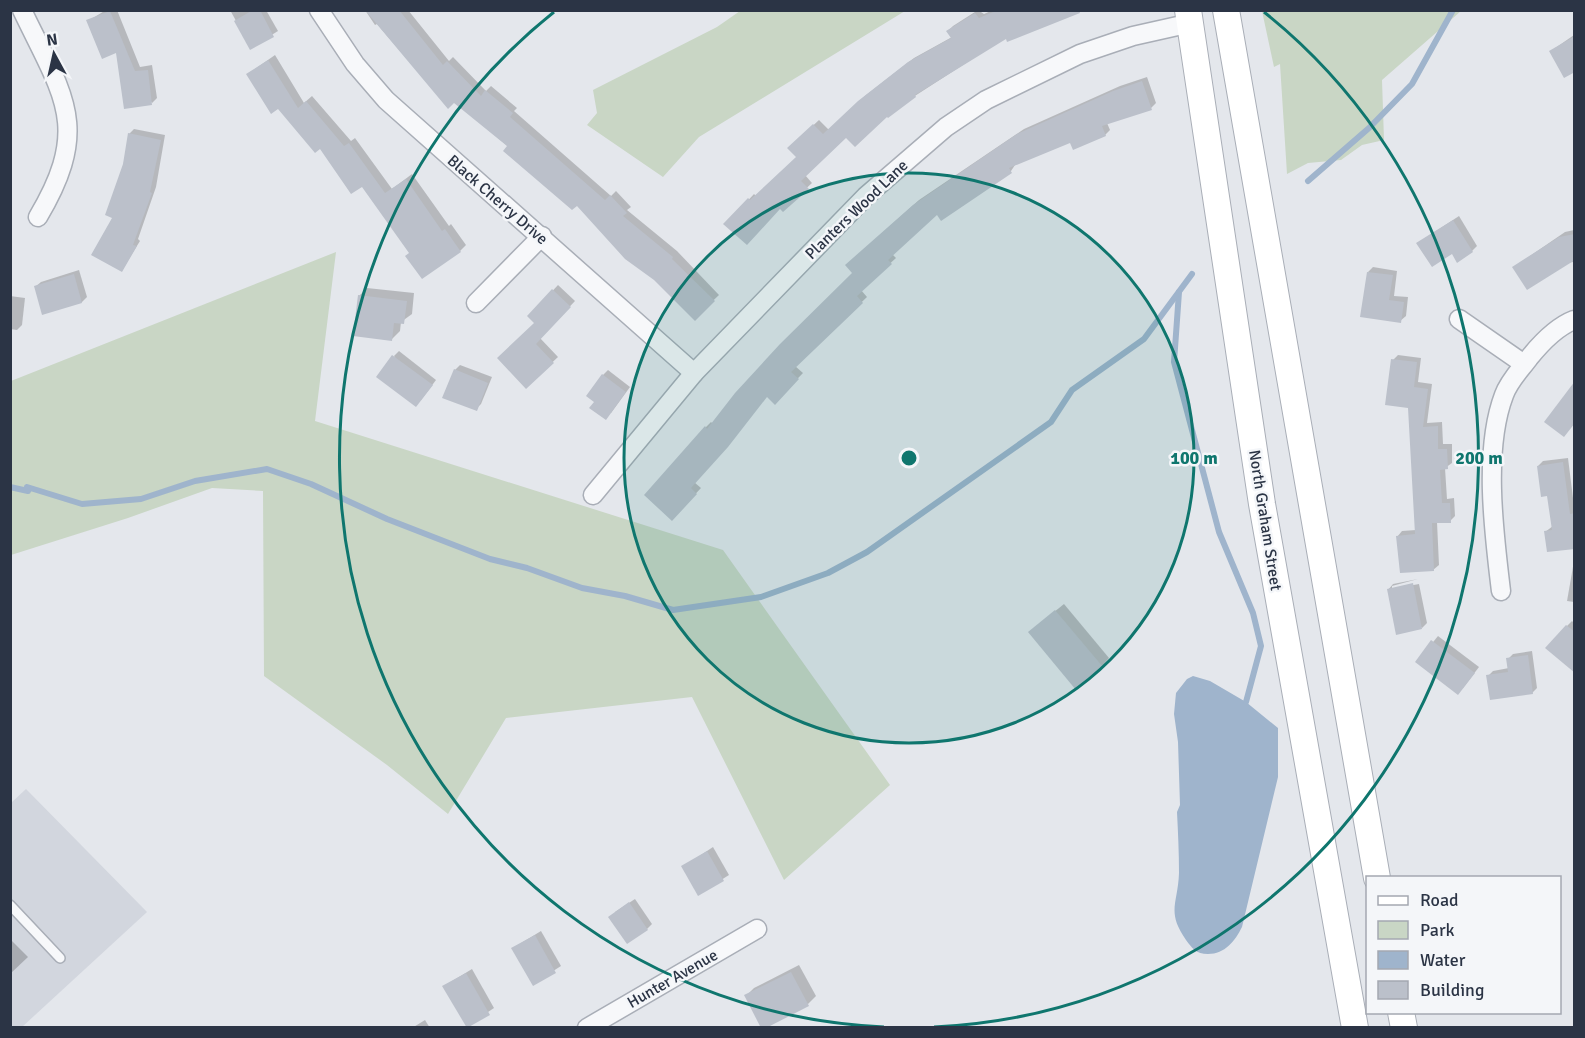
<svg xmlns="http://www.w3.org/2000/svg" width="1585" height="1038" font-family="Signika,sans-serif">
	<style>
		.built { fill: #d2d6de }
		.green { fill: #c9d6c5 }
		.water { fill: #9fb4cc }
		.shadow { fill: #0003 }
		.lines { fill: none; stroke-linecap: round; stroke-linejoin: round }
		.stream { stroke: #9fb4cc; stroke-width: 6 }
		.building { fill: #bbc0ca }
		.lane-casing { stroke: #a9aeb7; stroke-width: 12 }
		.street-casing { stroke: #a9aeb7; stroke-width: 21 }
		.secondary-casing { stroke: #a9aeb7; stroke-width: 28 }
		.lane { stroke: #f7f8fa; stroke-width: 9 }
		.street { stroke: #f7f8fa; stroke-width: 18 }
		.secondary { stroke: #fff; stroke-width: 26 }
		.ring { fill: none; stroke: #0f766e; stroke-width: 3 }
		.labels { text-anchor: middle; stroke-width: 5; stroke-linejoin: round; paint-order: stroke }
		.street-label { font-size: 16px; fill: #2b3445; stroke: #f4f6f9 }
		.centre { fill: #0f766e; stroke: #f4f6f9; stroke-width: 3 }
		.ring-label { font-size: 18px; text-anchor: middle; font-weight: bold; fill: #0f766e; stroke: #f4f6f9; stroke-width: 5; stroke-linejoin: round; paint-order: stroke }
	</style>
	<rect width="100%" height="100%" fill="#e4e7ec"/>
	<polygon class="built" points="26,789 147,912 22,1027 11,1028 11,803"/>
	<g class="green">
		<polygon points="740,11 905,11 699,137 663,177 587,125 597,113 593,90 717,27"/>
		<polygon points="1262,11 1262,10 1461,11 1382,80 1384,140 1362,145 1341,160 1308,163 1287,174 1280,64 1274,67"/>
		<polygon points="336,252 315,421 723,550 890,785 784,880 692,697 506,718 448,814 387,765 264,676 263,491 212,488 128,518 11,555 11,381"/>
	</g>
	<path class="water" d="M 1193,676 L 1210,681 L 1246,702 L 1278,728 L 1278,777 L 1242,927 C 1235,941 1225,954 1208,954 C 1196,954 1192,948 1186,940 C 1166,911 1178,904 1179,873 C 1179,853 1178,832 1177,812 L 1180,805 L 1178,742 L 1174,714 L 1176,693 L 1187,679 Z"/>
	<g class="shadow">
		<polygon points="106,10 117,10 140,67 152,65 157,98 152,103 117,51 88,21"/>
		<polygon points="230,10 266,10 278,31 251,48"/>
		<polygon points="365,10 408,10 449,61 453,57 486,91 491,86 517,108 514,111 611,196 616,191 631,207 627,210 677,251 719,295 695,318 577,204 454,101 448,107 377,24 375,25"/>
		<polygon points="978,10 984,14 993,10 1083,10 1006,37 887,114 847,136 805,175 812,183 783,210 780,207 726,224 754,194 756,196 798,157 789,148 819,120 829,130 865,96 914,58 952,37 948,31 953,26"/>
		<polygon points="1574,35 1574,70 1551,51"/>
		<polygon points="275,55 304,103 312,96 351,141 355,138 392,189 412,174 449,226 451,224 466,245 460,251 411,252 362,184 320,147 248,74"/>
		<polygon points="1147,77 1156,103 1151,108 1107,123 1110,130 1105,135 1071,141 1015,165 1011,171 937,213 892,254 896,258 861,290 867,297 795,366 803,373 775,402 767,395 694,482 701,488 672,519 706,427 711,422 713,424 855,273 852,260 919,200 1024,129 1120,86"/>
		<polygon points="134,129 165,135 156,187 138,239 140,241 122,270 114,217 129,134"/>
		<polygon points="1459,216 1477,246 1472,251 1452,252 1418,243"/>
		<polygon points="1574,230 1574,262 1514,267 1565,232"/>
		<polygon points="1373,267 1397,271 1394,296 1408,297 1406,316 1400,321 1368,272"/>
		<polygon points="79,270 87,297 82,302 43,313 35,287 41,282"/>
		<polygon points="558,285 575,301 540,338 558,357 526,387 536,323 529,316"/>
		<polygon points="367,288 414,293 412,314 401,322 400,331 392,339 359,296"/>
		<polygon points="10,296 25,298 22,325 17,330 10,329"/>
		<polygon points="399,351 436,380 421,400 394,356"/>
		<polygon points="1398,355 1421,358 1418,382 1432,384 1427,423 1442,422 1443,444 1452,444 1452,463 1445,468 1447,499 1454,498 1455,516 1450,521 1437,522 1439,565 1433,570 1397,537 1402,531 1416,530 1410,407 1393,360"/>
		<polygon points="460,365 492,377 481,404 476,409 455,370"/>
		<polygon points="608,370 630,387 611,413 596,402 603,375"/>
		<polygon points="1568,458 1574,506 1574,547 1545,532 1553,526 1549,494 1538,466 1543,461"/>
		<polygon points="1574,561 1574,602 1567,601"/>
		<polygon points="1418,579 1392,586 1392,589 1419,584 1427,623 1422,628 1388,590 1393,584"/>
		<polygon points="1064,604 1109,658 1102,666 1038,625"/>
		<polygon points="1572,621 1574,623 1574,661 1567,626"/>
		<polygon points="1438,636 1479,667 1463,688 1417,662"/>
		<polygon points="1532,651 1537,688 1532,693 1488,676 1493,671 1509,668 1508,659 1513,654"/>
		<polygon points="713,847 729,875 699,894 683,867"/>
		<polygon points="635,899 652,924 647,929 615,912"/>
		<polygon points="541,931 561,966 533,984 513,948"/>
		<polygon points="10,939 28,957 10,974"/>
		<polygon points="799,965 816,996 808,1004 746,996 754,988"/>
		<polygon points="472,969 494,1008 467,1026 444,986"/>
		<polygon points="425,1020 430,1028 412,1028"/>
	</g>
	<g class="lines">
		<g class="stream">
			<polyline points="1308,181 1369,128 1412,84 1453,10"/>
			<polyline points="1179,292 1174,362 1219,532 1253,613 1261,646 1246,702"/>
			<polyline points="10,487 28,491 27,487 82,504 141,499 195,481 267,469 311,484 387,519 490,559 527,568 582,588 625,596 673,610 761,597 828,573 867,552 1051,422 1072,390 1144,339 1192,274"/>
		</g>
	</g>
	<g class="building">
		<polygon points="253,10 260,10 274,37 250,50 234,21"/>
		<polygon points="365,10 399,10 443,65 447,61 481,96 485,90 513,113 510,117 605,200 610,195 627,213 623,216 673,257 672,259 715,301 695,321 654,280 625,259 577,206 572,210 503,151 507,146 454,103 448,109"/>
		<polygon points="998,10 1079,10 1080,13 1007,42 1006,39 915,95 916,97 888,118 887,117 855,147 846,138 801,181 809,189 783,212 780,209 747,245 723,224 748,198 750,200 796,157 787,148 813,124 823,134 858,101 908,62 951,38 946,31 975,13 979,18"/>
		<polygon points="110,11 135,71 148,70 152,105 124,109 116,53 102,59 86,20"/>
		<polygon points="1575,36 1575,72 1564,78 1549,51"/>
		<polygon points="268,60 298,108 306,101 344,146 349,143 385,193 406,179 442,231 445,229 461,252 422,279 405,256 409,253 362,187 351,194 320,149 315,153 278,109 271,114 246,74"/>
		<polygon points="1142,81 1152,110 1102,126 1106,136 1073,150 1070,143 1009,168 1012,173 941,221 937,215 888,260 892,264 857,296 863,303 791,372 799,379 775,405 767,397 728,447 691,488 697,494 672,521 644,495 705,426 707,429 735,393 780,344 852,273 845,265 913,205 1017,134 1113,91"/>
		<polygon points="128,133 161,140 150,192 152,193 133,245 137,246 122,272 91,255 112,218 105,215 123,164"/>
		<polygon points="1453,220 1473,252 1457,263 1452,254 1432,267 1416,243"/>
		<polygon points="1575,234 1575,260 1527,290 1512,267 1559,237"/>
		<polygon points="1367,272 1393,275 1389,300 1404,302 1401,323 1360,317"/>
		<polygon points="74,274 82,303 42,315 34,286"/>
		<polygon points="552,289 571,307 536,344 554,363 526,389 497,358 534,323 527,316"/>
		<polygon points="358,295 407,301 404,324 394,323 392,341 353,336"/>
		<polygon points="392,355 433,385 416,407 376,377"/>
		<polygon points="1391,359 1417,362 1414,387 1428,389 1423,427 1438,426 1438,449 1447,449 1448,469 1440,470 1442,503 1450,503 1451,523 1432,523 1434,571 1400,573 1396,536 1415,534 1408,408 1385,405"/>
		<polygon points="454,369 488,383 477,411 442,398"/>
		<polygon points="602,374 626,392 606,420 589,408 594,402 586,396"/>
		<polygon points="1575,381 1575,423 1564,437 1544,422"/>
		<polygon points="1563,462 1570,514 1575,513 1575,549 1547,552 1544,531 1552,530 1547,496 1541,497 1537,466"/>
		<polygon points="1413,583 1422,629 1396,635 1387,589"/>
		<polygon points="1055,610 1103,667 1076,690 1028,632"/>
		<polygon points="1566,625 1575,632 1575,673 1545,648"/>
		<polygon points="1431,640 1475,673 1458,695 1415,662"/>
		<polygon points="1528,655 1533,694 1490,700 1486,675 1508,672 1506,658"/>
		<polygon points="707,851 724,881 698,896 681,866"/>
		<polygon points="629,902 648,930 627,944 608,917"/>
		<polygon points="535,935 556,973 533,986 511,948"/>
		<polygon points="791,972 809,1006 766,1028 761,1028 744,995"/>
		<polygon points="466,973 490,1015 467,1028 442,986"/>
	</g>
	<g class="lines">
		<defs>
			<polyline id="lane" points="10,905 60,958"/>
			<g id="street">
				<path d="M 22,10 C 63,96 92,126 38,217"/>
				<polyline points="319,10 355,64 386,100 694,373"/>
				<polyline points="476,303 542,236"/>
				<polyline points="1459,319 1524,364"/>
				<polyline points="593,495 694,373 866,196 946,127 986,100 1080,54 1133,36 1191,23"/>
				<path d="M 1501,591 C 1494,533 1483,450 1504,395 C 1509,381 1520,370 1529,358 C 1541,343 1556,327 1574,320"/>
				<polyline points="587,1028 757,929"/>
			</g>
			<g id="secondary">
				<polyline points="1188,10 1262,504 1355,1028"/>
				<polyline points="1226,10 1377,878"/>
				<polyline points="1401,1012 1404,1028"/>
			</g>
		</defs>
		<use href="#lane" class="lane-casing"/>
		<use href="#street" class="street-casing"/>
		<use href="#secondary" class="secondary-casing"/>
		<use href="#lane" class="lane"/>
		<use href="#street" class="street"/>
		<use href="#secondary" class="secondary"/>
	</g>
	<circle cx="909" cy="458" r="285" fill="#0f766e" fill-opacity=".12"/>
	<g class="ring">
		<circle cx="909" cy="458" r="285"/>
		<path d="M884 1027A570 570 0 0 1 554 12M1264 12A570 570 0 0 1 934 1027"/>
	</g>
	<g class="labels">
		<g class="street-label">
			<text transform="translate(498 199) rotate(41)" y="6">Black Cherry Drive</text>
			<text transform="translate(856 209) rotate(-44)" y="6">Planters Wood Lane</text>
			<text transform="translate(1266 520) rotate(81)" y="6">North Graham Street</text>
			<text transform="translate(672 978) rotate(-30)" y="6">Hunter Avenue</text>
		</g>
	</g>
	<circle cx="909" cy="458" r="9" class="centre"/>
	<g class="ring-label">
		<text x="1194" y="464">100 m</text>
		<text x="1479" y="464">200 m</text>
	</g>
	<rect width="1585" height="1038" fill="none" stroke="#2b3445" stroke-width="24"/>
	<rect x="1366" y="876" width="195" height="138" fill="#f4f6f9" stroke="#a4a8b1" stroke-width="1.5"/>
	<rect x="1378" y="896" width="30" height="9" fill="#ffffff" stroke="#a4a8b1" stroke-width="1.5"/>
	<text x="1420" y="906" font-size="18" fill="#2b3445">Road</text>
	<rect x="1378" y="921" width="30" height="18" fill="#c9d6c5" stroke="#a4a8b1" stroke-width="1.5"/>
	<text x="1420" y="936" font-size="18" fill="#2b3445">Park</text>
	<rect x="1378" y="951" width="30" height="18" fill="#9fb4cc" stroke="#a4a8b1" stroke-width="1.5"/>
	<text x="1420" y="966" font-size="18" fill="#2b3445">Water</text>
	<rect x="1378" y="981" width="30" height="18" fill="#bbc0ca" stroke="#a4a8b1" stroke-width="1.5"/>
	<text x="1420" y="996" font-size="18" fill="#2b3445">Building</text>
	<g transform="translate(54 54) rotate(352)" stroke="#f4f6f9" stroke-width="4.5" paint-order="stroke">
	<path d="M0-4.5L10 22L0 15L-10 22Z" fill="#2b3445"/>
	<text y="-9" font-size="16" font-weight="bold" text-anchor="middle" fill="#2b3445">N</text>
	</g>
</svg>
